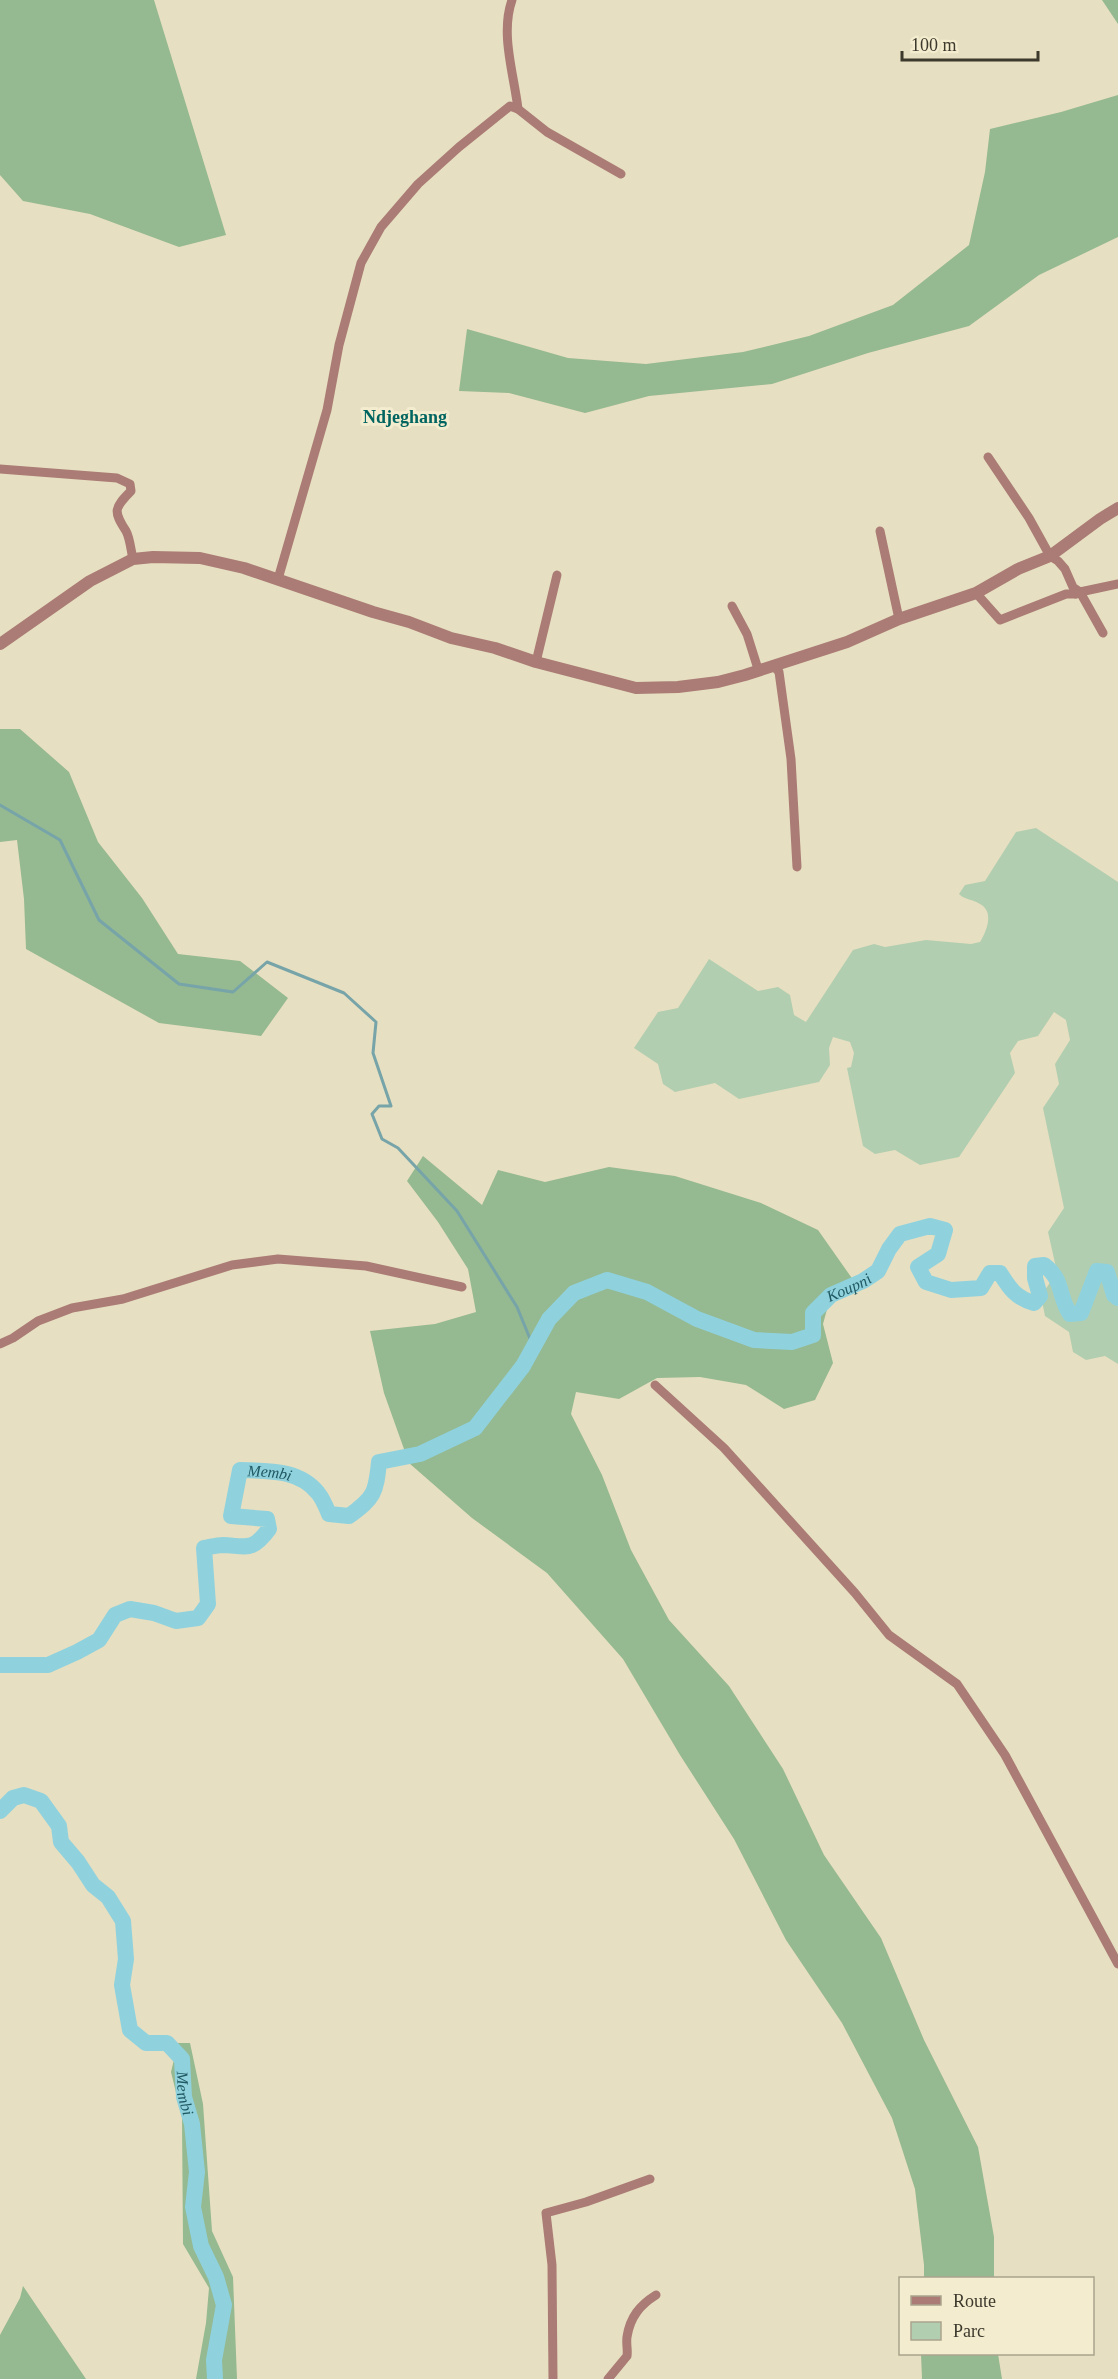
<svg xmlns="http://www.w3.org/2000/svg" width="1118" height="2379" font-family="'Times New Roman',serif">
	<style>
		.green { fill: #b2ceb0 }
		.forest { fill: #95b991 }
		.lines { fill: none; stroke-linecap: round; stroke-linejoin: round }
		.stream { stroke: #76a4a9; stroke-width: 3 }
		.river { stroke: #8fd2de; stroke-width: 16 }
		.minor { stroke: #aa7c75; stroke-width: 9 }
		.tertiary { stroke: #aa7c75; stroke-width: 12 }
		.labels { text-anchor: middle; stroke-width: 6; stroke-linejoin: round; paint-order: stroke }
		.water-label { font-size: 16px; font-style: italic; fill: #215962; stroke: #f4ecce }
		.quarter-label { font-size: 18px; font-weight: bold; fill: #006560; stroke: #f4ecce }
	</style>
	<rect width="100%" height="100%" fill="#e7dfc1"/>
	<path class="green" d="M 1036,828 L 1118,882 L 1118,1364 L 1105,1356 L 1086,1360 L 1073,1352 L 1069,1332 L 1045,1316 L 1041,1296 L 1057,1272 L 1048,1232 L 1064,1208 L 1043,1108 L 1059,1084 L 1055,1064 L 1070,1040 L 1066,1020 L 1054,1012 L 1038,1036 L 1018,1041 L 1010,1053 L 1015,1073 L 959,1157 L 920,1165 L 895,1150 L 875,1154 L 863,1146 L 847,1068 L 851,1067 L 854,1053 L 850,1042 L 833,1037 L 829,1048 L 830,1065 L 819,1082 L 739,1099 L 715,1083 L 675,1092 L 663,1084 L 658,1064 L 634,1048 L 658,1012 L 678,1008 L 709,959 L 758,991 L 778,987 L 790,995 L 794,1015 L 806,1022 L 853,950 L 874,944 L 885,947 L 926,940 L 971,944 L 980,942 C 986,932 995,912 980,904 C 973,899 965,900 959,894 L 965,885 L 985,881 L 1016,832 Z"/>
	<g class="forest">
		<polygon points="0,0 154,0 226,235 179,247 90,214 23,201 0,175"/>
		<polygon points="1102,0 1118,0 1118,24"/>
		<polygon points="1118,95 1118,237 1039,275 969,326 868,353 772,384 649,396 585,413 509,393 459,391 467,329 568,358 646,364 743,352 809,336 893,305 969,245 985,172 990,129 1061,112"/>
		<polygon points="0,729 20,729 69,772 98,842 142,898 178,954 240,961 288,998 261,1036 159,1023 26,949 24,899 17,840 0,842"/>
		<polygon points="423,1156 482,1205 498,1170 545,1182 609,1167 675,1176 761,1203 818,1230 856,1284 832,1291 823,1324 833,1363 815,1400 784,1409 746,1385 700,1377 657,1378 619,1399 576,1392 571,1414 602,1475 631,1550 669,1620 729,1686 783,1769 824,1855 881,1938 924,2040 978,2147 994,2237 994,2278 924,2278 924,2265 915,2189 892,2118 842,2023 786,1940 734,1839 680,1755 623,1659 547,1573 472,1518 409,1463 384,1393 370,1331 435,1324 476,1312 468,1269 438,1222 407,1181"/>
		<polygon points="178,2043 190,2043 203,2104 212,2231 233,2277 237,2379 196,2379 206,2323 209,2288 183,2244 182,2117 171,2072"/>
		<polygon points="23,2286 86,2379 0,2379 0,2335 20,2298"/>
		<polygon points="921,2354 998,2354 1002,2379 922,2379"/>
	</g>
	<g class="lines">
		<polyline class="stream" points="0,805 60,840 99,920 179,984 233,992 267,962 344,993 376,1022 373,1053 391,1106 379,1106 372,1114 382,1139 398,1148 457,1211 517,1307 533,1346"/>
		<g class="river">
			<path id="s1" d="M 0,1665 L 48,1665 L 77,1652 L 99,1640 L 115,1615 L 130,1609 L 154,1613 L 176,1621 L 198,1618 L 208,1604 L 204,1548 C 210,1547 217,1545 223,1545 C 247,1546 252,1552 269,1529 L 267,1519 L 231,1516 L 240,1470 C 267,1471 299,1469 318,1493 C 323,1499 326,1507 329,1514 L 349,1516 C 374,1498 376,1493 379,1462 L 420,1454 L 475,1428 L 523,1366 L 549,1319 L 574,1293 L 607,1280 L 647,1292 L 697,1319 L 754,1340 L 792,1342 L 813,1335 L 813,1313 L 831,1295 L 863,1281 L 878,1271 L 889,1249 L 900,1234 L 930,1226 L 945,1230 L 938,1254 L 918,1267 L 926,1282 L 951,1290 L 981,1288 L 990,1273 L 1000,1273 C 1010,1289 1016,1298 1034,1303 L 1040,1296 L 1035,1278 L 1035,1266 L 1044,1265 C 1064,1280 1058,1296 1070,1314 L 1081,1313 L 1097,1271 L 1107,1272 L 1114,1295 L 1118,1298"/>
			<path id="s2" d="M 0,1811 L 13,1798 L 24,1795 L 41,1801 L 59,1826 L 61,1842 L 78,1862 L 93,1885 L 108,1897 L 123,1921 L 126,1959 L 122,1985 L 130,2030 L 146,2043 L 167,2043 L 182,2059 L 184,2097 L 192,2124 L 197,2172 L 193,2207 L 201,2246 L 216,2277 L 224,2305 L 214,2360 L 215,2379"/>
		</g>
		<g class="minor">
			<path d="M 512,0 C 500,34 514,74 518,109"/>
			<polyline points="988,457 1029,518 1050,556 1058,561 1065,569 1076,594 1074,588 1080,592 1103,633"/>
			<path d="M 0,469 L 117,478 L 130,484 L 131,491 C 114,508 113,511 126,531 C 130,538 131,551 133,559"/>
			<polyline points="880,531 899,619"/>
			<polyline points="278,579 327,410 339,345 361,263 381,227 418,184 459,147 510,106 518,109 547,132 621,174"/>
			<polyline points="1080,592 1118,584"/>
			<polyline points="976,593 1000,620 1066,594 1076,594"/>
			<polyline points="732,606 747,634 758,669"/>
			<polyline points="536,662 557,575"/>
			<polyline points="773,665 779,672 791,759 797,867"/>
			<polyline points="0,1344 13,1338 38,1321 72,1308 123,1299 232,1265 278,1259 366,1266 462,1287"/>
			<polyline points="655,1385 724,1448 855,1593 889,1635 957,1684 1005,1755 1118,1964"/>
			<polyline points="553,2379 552,2265 546,2213 586,2202 650,2179"/>
			<path d="M 608,2379 L 627,2356 C 628,2350 626,2344 627,2337 C 630,2317 640,2305 656,2295"/>
		</g>
		<polyline class="tertiary" points="0,644 90,581 133,559 153,557 200,558 244,568 373,612 409,622 451,638 495,648 536,662 636,688 678,687 718,682 745,675 847,642 899,619 976,593 1018,569 1050,556 1100,519 1118,508"/>
	</g>
	<g class="labels">
		<g class="water-label">
			<text dy="6" stroke="none"><textPath href="#s1" startOffset="1245">Koupni</textPath></text>
			<text dy="6" stroke="none"><textPath href="#s1" startOffset="489">Membi</textPath></text>
			<text dy="6" stroke="none"><textPath href="#s2" startOffset="404">Membi</textPath></text>
		</g>
		<g class="quarter-label">
			<text x="405" y="423">Ndjeghang</text>
		</g>
	</g>
	<rect x="899" y="2277" width="195" height="78" fill="#f4ecce" stroke="#aaa48e" stroke-width="1.5"/>
	<rect x="911" y="2296" width="30" height="9" fill="#aa7c75" stroke="#aaa48e" stroke-width="1.5"/>
	<text x="953" y="2307" font-size="18" fill="#3c392d">Route</text>
	<rect x="911" y="2322" width="30" height="18" fill="#b2ceb0" stroke="#aaa48e" stroke-width="1.5"/>
	<text x="953" y="2337" font-size="18" fill="#3c392d">Parc</text>
	<path d="M902 51v9h136v-9" fill="none" stroke="#3c392d" stroke-width="3"/>
	<text x="911" y="51" font-size="18" fill="#3c392d" stroke="#f4ecce" stroke-width="4.5" paint-order="stroke">100 m</text>
</svg>
